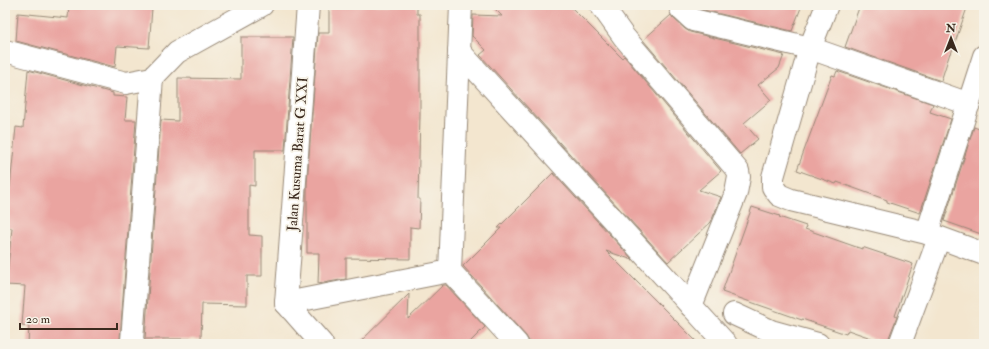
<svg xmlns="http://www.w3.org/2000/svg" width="989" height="349" font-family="'IM FELL Double Pica',serif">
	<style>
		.building { fill: #eaa4a0 }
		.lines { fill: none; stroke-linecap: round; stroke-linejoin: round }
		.minor-casing { stroke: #978876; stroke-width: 24 }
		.minor { stroke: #fff; stroke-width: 22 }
		.labels { text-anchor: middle; stroke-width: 3.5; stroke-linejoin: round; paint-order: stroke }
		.street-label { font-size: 14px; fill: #3b2a1e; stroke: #f7f3e8 }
	</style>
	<rect width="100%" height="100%" fill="#f7f3e8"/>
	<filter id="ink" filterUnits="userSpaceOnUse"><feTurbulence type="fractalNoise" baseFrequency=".025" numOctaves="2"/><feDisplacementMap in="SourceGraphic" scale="8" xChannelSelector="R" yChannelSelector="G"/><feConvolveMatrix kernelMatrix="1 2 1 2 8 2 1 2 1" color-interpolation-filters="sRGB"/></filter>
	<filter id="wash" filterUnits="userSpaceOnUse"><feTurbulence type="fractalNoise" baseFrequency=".012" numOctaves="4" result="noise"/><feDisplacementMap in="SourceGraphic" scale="16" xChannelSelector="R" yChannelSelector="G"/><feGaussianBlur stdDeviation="0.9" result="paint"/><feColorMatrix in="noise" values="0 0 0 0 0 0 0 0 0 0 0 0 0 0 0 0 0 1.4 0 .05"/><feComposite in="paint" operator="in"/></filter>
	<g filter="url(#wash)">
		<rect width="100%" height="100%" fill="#f3e6cf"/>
		<g id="blocks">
			<g class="building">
				<polygon points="69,5 120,5 152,8 149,48 117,46 115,67 16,41 18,13 68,18"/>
				<polygon points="329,5 417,5 417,14 420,14 420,115 418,199 420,199 419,228 410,227 410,259 346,258 346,279 318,284 319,253 307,253 307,183 318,33 329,33"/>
				<polygon points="491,5 569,5 622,58 624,56 721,171 699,190 721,197 711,222 668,262 480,55 486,50 472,36 473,15 502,16"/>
				<polygon points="695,5 802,5 792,31 699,9"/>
				<polygon points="860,5 968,5 951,54 950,53 941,81 845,47"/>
				<polygon points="671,15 673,18 685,29 690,32 784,55 779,68 758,85 771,100 744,123 758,139 740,154 643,40"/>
				<polygon points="241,37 293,37 285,150 255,150 255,186 249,185 249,235 262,236 262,276 247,276 247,305 202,304 201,339 145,339 161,120 178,121 178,78 241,79"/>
				<polygon points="28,70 113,93 113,96 127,97 125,120 136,120 120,339 120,344 28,344 29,326 22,325 25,286 6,285 12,228 5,228 5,186 10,187 16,127 23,128"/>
				<polygon points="837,71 933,104 930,112 951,119 920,213 887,202 887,200 837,182 836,184 797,170 832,75 835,76"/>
				<polygon points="974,127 984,131 984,235 944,221"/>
				<polygon points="553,173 633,260 606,251 699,344 529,344 529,341 526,336 463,266 501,228 498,228"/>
				<polygon points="752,207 780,216 779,217 806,226 805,229 862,249 862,247 913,264 895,316 897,317 888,340 888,344 848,330 846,334 802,319 802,320 722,292"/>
				<polygon points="443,285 446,285 485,327 468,344 358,344 409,294 408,319"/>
			</g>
		</g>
	</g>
	<g filter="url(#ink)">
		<use href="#blocks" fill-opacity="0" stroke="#978876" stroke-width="1"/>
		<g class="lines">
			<defs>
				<g id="minor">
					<polyline points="461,5 450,271 517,344"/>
					<polyline points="601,5 624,37 738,171 739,177 736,193 691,306"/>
					<polyline points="680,5 681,9 693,20 810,48 969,104"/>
					<polyline points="827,5 810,48 773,177 773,187 779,195 791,200 927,233 984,254"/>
					<polyline points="5,51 126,83 152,78 177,52 262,5"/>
					<polyline points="459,51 726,344"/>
					<polyline points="927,233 984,56"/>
					<polyline points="286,303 308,5"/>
					<polyline points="286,303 450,271"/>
					<polyline points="286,303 322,344"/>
					<polyline points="734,314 771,331 818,344"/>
					<polyline points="134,344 132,340 152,78"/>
					<polyline points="900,344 939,238"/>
				</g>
			</defs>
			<use href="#minor" class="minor-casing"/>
			<use href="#minor" class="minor"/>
		</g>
	</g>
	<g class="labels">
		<g class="street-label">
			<text transform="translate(297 154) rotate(-86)" y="5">Jalan Kusuma Barat G XXI</text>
		</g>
	</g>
	<rect width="989" height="349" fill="none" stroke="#f7f3e8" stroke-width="20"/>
	<g transform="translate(951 38)" stroke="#f7f3e8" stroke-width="3" paint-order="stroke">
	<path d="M0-3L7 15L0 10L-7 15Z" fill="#3b2a1e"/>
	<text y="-6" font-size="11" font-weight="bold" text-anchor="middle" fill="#3b2a1e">N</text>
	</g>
	<path d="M20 323v6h97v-6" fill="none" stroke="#3b2a1e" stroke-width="2"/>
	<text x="26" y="323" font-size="12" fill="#3b2a1e" stroke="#f7f3e8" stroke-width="3" paint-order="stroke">20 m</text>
</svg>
